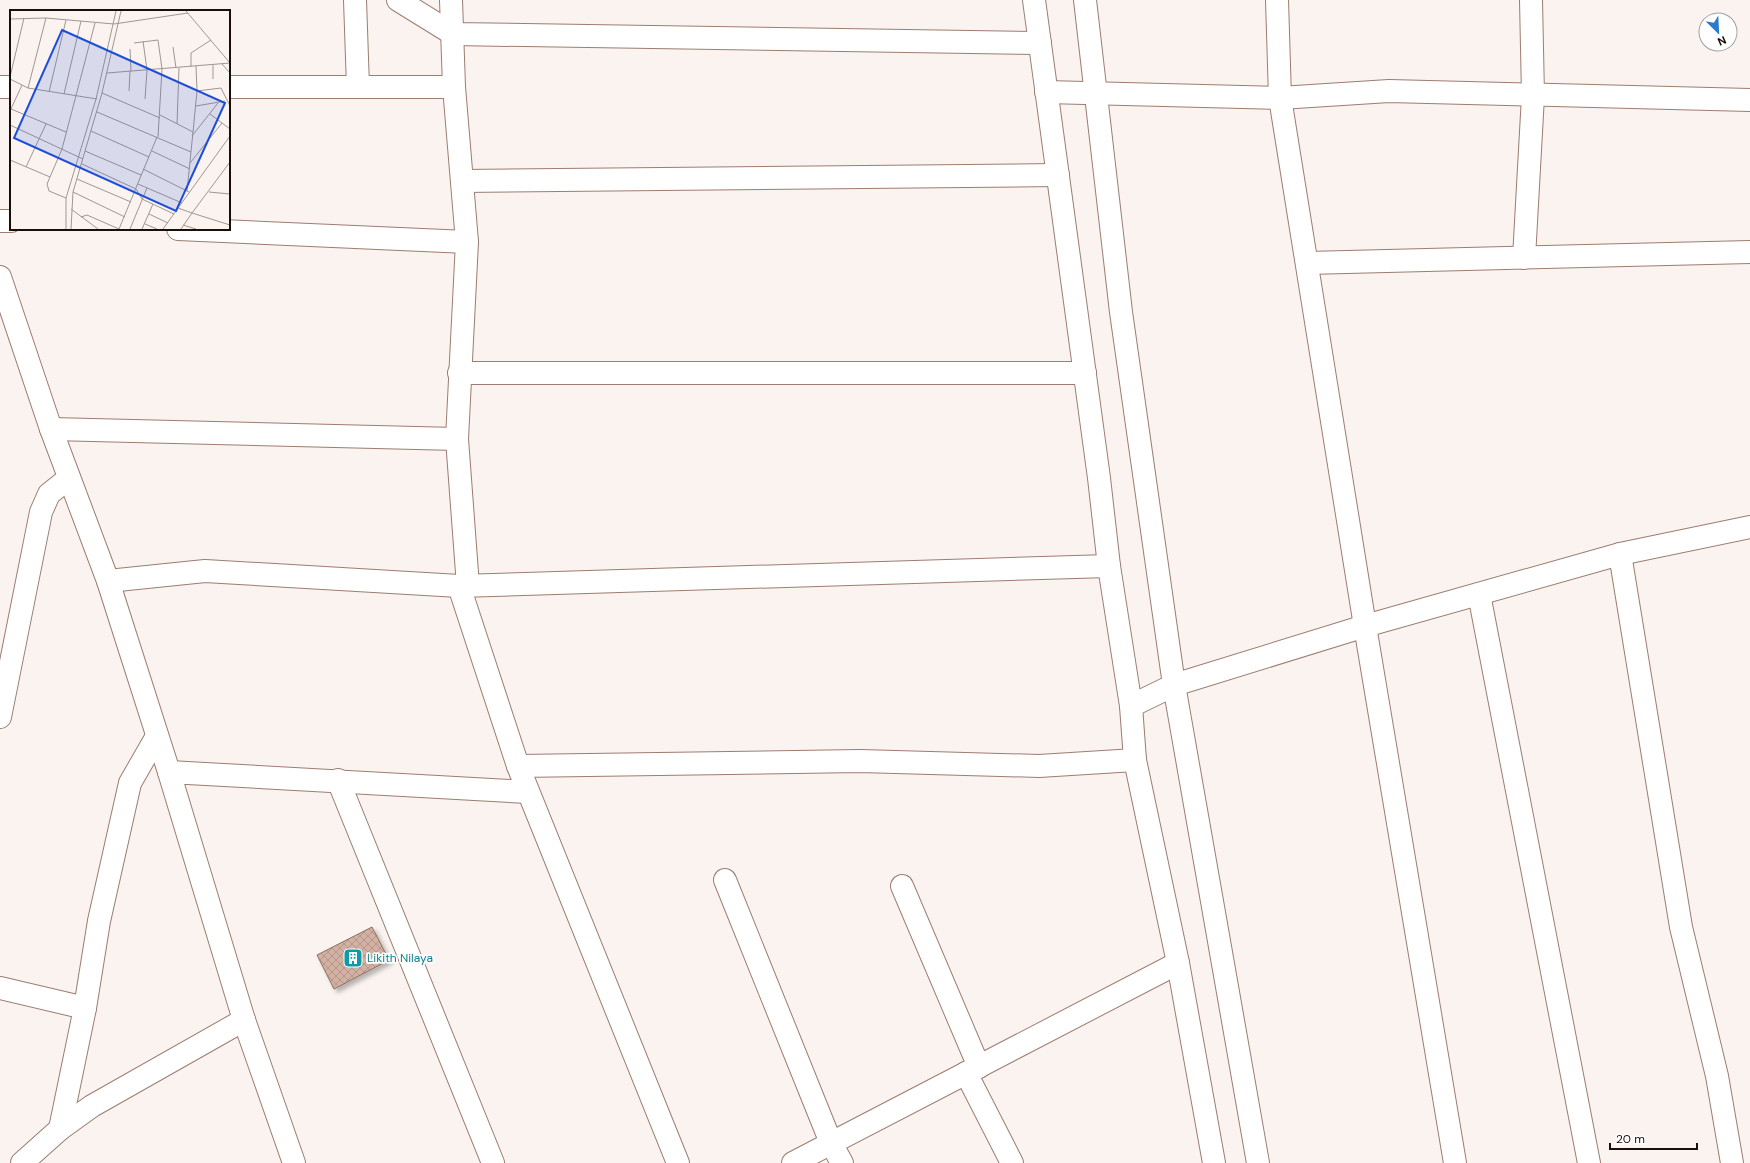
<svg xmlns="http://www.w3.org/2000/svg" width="1750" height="1163" font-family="'DM Sans',sans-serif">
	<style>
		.building { fill: url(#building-cross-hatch); stroke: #8d6e61; filter: url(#shadow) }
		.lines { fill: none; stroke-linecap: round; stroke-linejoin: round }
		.street-casing { stroke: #9c7d70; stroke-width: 24 }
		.street { stroke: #fff; stroke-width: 22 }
		.labels { text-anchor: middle; stroke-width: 3.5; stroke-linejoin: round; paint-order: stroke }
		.culture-label { font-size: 12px; fill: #0d838f; stroke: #fff; text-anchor: start }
		.inset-road { fill: none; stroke: #a09794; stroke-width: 1 }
		.view { fill: #1d4ed8; fill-opacity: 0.15; stroke: #1d4ed8; stroke-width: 2 }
		.inset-edge { fill: none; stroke: #190e09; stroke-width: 2 }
	</style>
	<defs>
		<pattern id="building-cross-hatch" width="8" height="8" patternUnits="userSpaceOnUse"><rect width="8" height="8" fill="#d2b0a2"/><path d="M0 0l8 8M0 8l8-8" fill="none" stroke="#b4968a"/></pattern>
		<filter id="shadow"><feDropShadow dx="3.5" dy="3.5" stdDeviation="2" flood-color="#0004"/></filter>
	</defs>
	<rect width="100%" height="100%" fill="#faf3f0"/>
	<polygon class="building" points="372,927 389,960 334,989 317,955"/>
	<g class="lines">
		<defs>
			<g id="street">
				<polyline points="355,0 358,87"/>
				<polyline points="398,0 453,34 1040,43"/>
				<polyline points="451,0 454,87 467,242 457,439 468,586"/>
				<polyline points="1034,0 1099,478 1109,566 1131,706 1135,760 1178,963 1214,1163"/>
				<polyline points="1085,0 1121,312 1174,685 1258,1163"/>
				<polyline points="1277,0 1280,98 1365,626 1455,1163"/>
				<polyline points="0,87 11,87"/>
				<polyline points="229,87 454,87"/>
				<polyline points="1046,92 1280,98 1389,91 1750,100"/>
				<polyline points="462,181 1058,175"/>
				<polyline points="0,221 11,221"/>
				<polyline points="178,229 467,242"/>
				<polyline points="1524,258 1533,96 1531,0"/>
				<polyline points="1307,263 1750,252"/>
				<polyline points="0,277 51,429 108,581 169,772"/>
				<polyline points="459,373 1085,373"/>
				<polyline points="51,429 457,439"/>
				<polyline points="1620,554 1681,927 1717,1076 1732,1163"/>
				<polyline points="108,581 205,571 459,586 1109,566"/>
				<polyline points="459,586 518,766 678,1163"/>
				<polyline points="1479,594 1589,1163"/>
				<polyline points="1131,706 1174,685 1365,626 1620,554 1750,527"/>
				<polyline points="0,717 41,512 49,494 69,478"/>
				<polyline points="518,766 860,761 1039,766 1135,760"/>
				<polyline points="338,780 493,1163"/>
				<polyline points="725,880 831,1143 842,1163"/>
				<polyline points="902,886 979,1067"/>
				<polyline points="0,988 85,1008"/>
				<polyline points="966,1073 1012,1163"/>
				<polyline points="60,1129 85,1008 99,921 130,783 157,736"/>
				<polyline points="22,1163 60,1129 92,1106 244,1020"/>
				<polyline points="294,1163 244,1020 169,772 528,792"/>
				<polyline points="793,1163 1178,963"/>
			</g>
		</defs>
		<use href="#street" class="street-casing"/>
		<use href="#street" class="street"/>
	</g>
	<defs>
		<symbol id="building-square" viewBox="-11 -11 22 22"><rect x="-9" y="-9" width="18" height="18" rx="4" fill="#0f9aa8" stroke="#fff"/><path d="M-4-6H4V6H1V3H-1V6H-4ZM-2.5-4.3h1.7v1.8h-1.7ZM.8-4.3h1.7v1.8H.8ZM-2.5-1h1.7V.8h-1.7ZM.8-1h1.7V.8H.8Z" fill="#fff"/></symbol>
	</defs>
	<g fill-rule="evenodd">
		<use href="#building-square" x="342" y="947" width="22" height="22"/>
	</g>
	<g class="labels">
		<g class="culture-label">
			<text x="367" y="962">Likith Nilaya</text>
		</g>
	</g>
	<g transform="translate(10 10)">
		<rect width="220" height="220" fill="#faf3f0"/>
		<path class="inset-road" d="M 176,1 L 220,53M 0,9 L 36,8 L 104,14 L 178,3M 133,31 L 137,60 L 135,89M 124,33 L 148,30 L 152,59 L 148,127M 163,37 L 166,58M 120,39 L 121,61M 212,54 L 220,63M 203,55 L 203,69M 181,57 L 181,43 L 201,30M 97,63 L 220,53M 0,67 L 14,8M 0,69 L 18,78 L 87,89M 18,78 L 36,8M 119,81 L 120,61M 187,81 L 211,78 L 220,96M 39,82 L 56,10M 92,83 L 150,108M 54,84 L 71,11M 186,96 L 215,91M 1,99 L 56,122M 0,101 L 12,75M 87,102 L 181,142M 200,104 L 220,119M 150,105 L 183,122 L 187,81 L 186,56M 167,114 L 169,58M 0,115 L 73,149M 81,121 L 139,147M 182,126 L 208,93M 75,141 L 131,165M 142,141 L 180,159M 0,150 L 40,167M 180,153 L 212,113M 72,154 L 126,179 L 132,189 L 164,204M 16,157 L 36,114M 133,159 L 179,182M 67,169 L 121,192M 128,174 L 172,193M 177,181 L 183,122M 63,182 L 115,207M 199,182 L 220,184M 56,188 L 39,181 L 37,174 L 52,139 L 85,13M 168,198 L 182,203 L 220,152M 61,199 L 88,219M 139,204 L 158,213M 71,207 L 77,205 L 109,219M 135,214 L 147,219M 173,215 L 186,219M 56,219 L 56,188 L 86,89 L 106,1M 61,219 L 63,182 L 92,83 L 111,1M 109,219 L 147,127M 120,219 L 137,178M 132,219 L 143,194M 153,219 L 220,126M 171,219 L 182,203 L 220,215"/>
		<path class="view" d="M 52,20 L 215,93 L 166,201 L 4,128 Z"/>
		<rect width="220" height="220" class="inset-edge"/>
	</g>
	<g transform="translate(1718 32) rotate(156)"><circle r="19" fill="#ffffff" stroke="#a39f9d"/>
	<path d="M0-3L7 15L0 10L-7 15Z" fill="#2b7ccb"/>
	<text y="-6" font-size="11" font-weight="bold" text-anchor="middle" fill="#190e09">N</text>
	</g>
	<path d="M1610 1143v6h87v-6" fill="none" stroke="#190e09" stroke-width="2"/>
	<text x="1616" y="1143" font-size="12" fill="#190e09" stroke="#ffffff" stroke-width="3" paint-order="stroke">20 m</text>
</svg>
